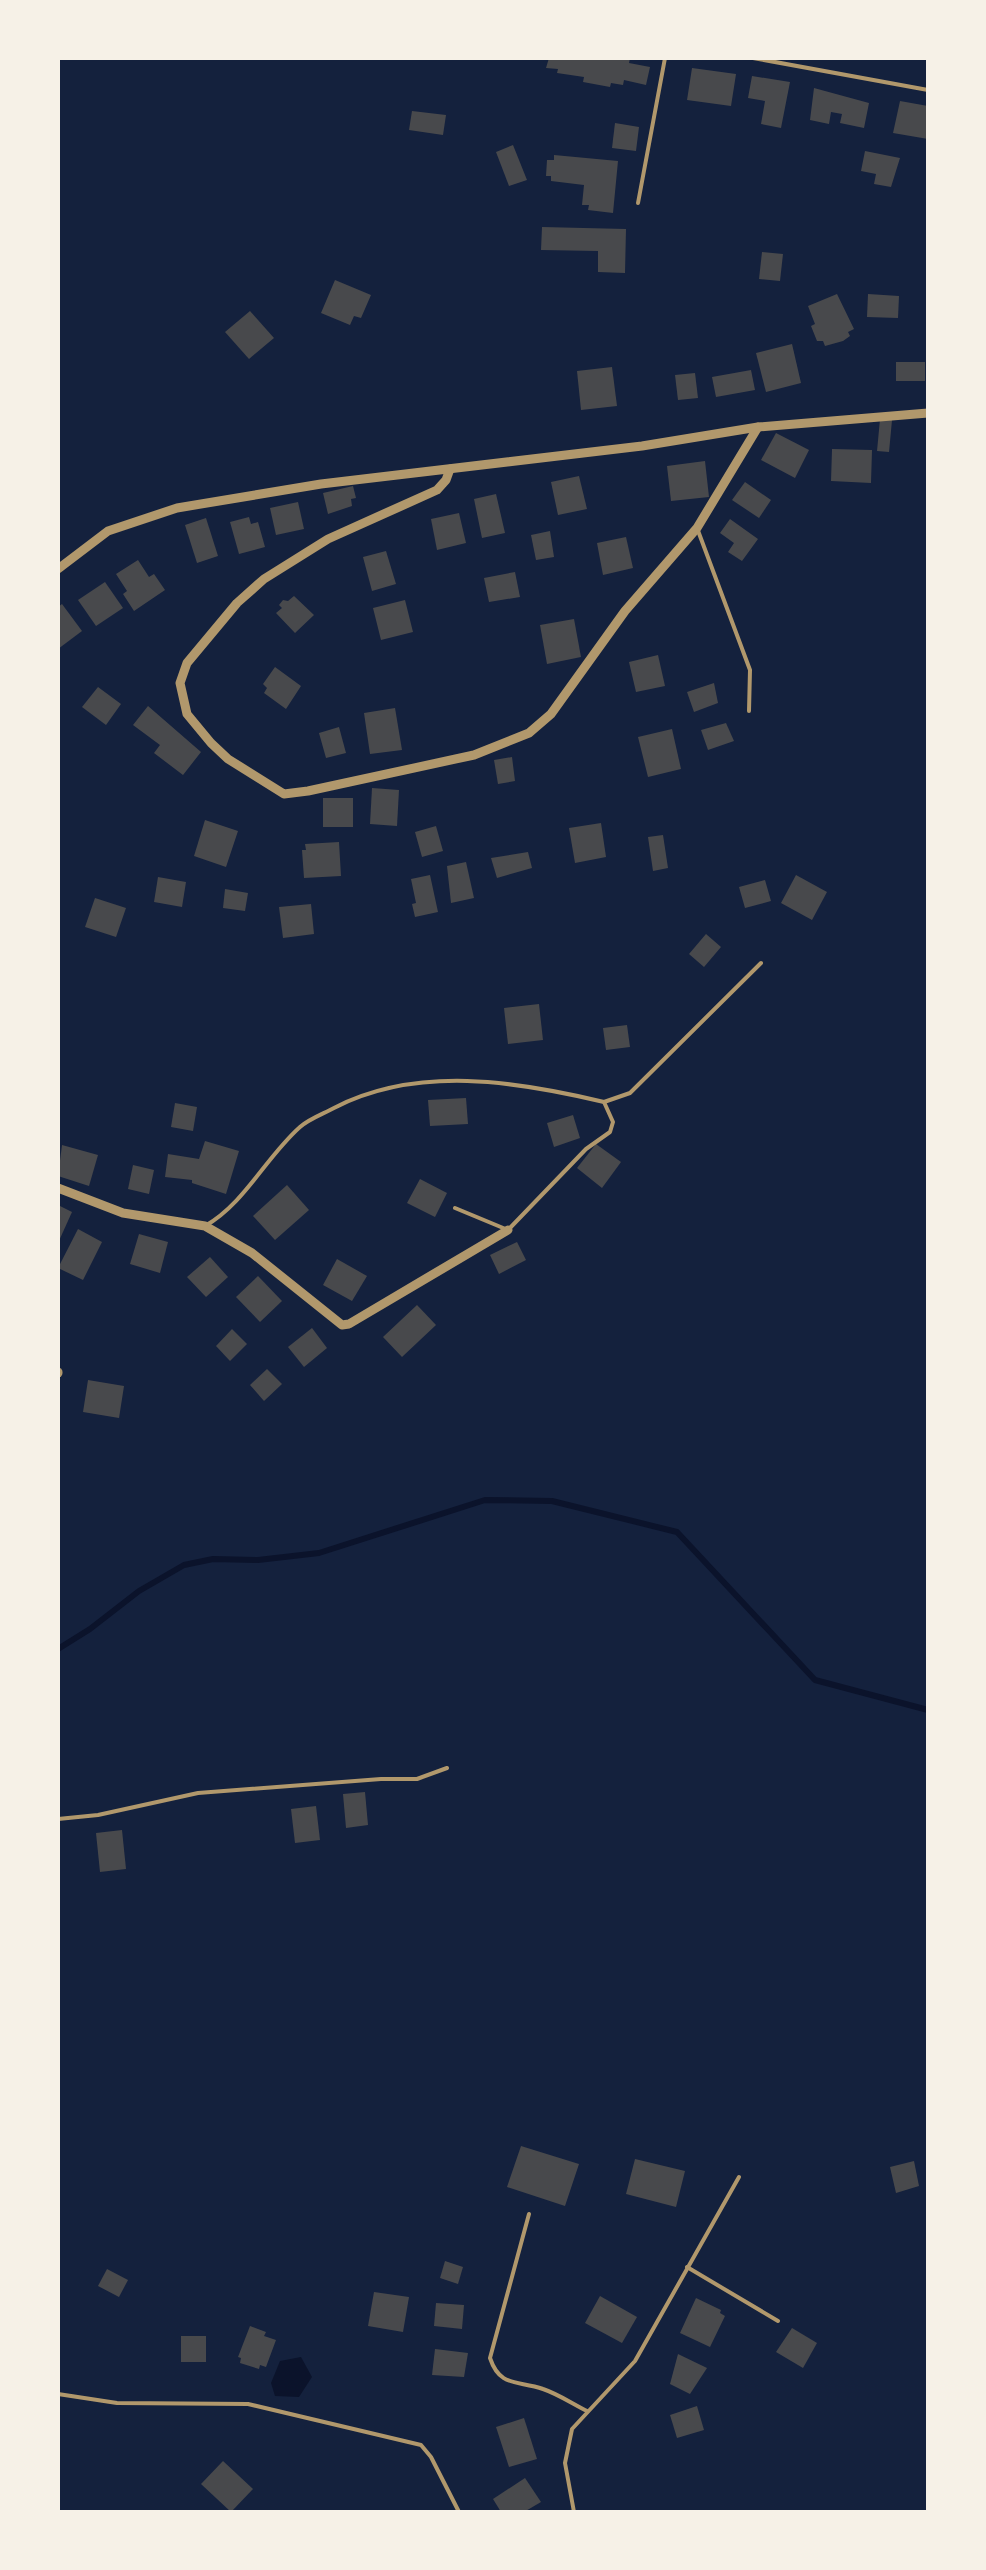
<svg xmlns="http://www.w3.org/2000/svg" width="986" height="2570" font-family="Inter,sans-serif">
	<style>
		.water { fill: #0b132b }
		.lines { fill: none; stroke-linecap: round; stroke-linejoin: round }
		.stream { stroke: #0b132b; stroke-width: 6 }
		.building { fill: #48494c }
		.service { stroke: #b1986c; stroke-width: 4 }
		.minor { stroke: #b1986c; stroke-width: 9 }
	</style>
	<rect width="100%" height="100%" fill="#14213d"/>
	<polygon class="water" points="301,2357 312,2377 299,2397 275,2396 271,2383 280,2361"/>
	<g class="lines">
		<polyline class="stream" points="58,1649 90,1629 139,1591 184,1565 213,1559 258,1560 319,1553 485,1500 552,1501 677,1532 815,1680 928,1710"/>
	</g>
	<g class="building">
		<polygon points="549,58 630,58 629,63 650,67 646,85 624,80 623,85 611,83 610,87 583,82 584,77 557,73 558,69 546,68"/>
		<polygon points="692,68 736,74 731,106 687,100"/>
		<polygon points="752,76 790,82 781,128 761,124 765,101 748,98"/>
		<polygon points="814,88 869,103 864,128 840,123 842,114 831,112 829,124 810,120"/>
		<polygon points="900,101 928,106 928,139 893,133"/>
		<polygon points="412,111 446,115 443,135 409,130"/>
		<polygon points="615,123 639,127 636,151 612,148"/>
		<polygon points="513,145 527,180 509,186 496,152"/>
		<polygon points="865,151 900,158 891,187 874,184 876,174 861,171"/>
		<polygon points="554,155 618,161 613,213 588,210 589,205 582,205 584,185 551,181 551,176 546,176 547,160 554,160"/>
		<polygon points="542,227 626,229 625,273 598,272 598,251 541,250"/>
		<polygon points="762,252 783,254 780,281 759,279"/>
		<polygon points="335,280 371,295 361,318 354,316 350,325 321,313"/>
		<polygon points="837,294 854,329 848,332 850,336 843,341 825,346 823,341 817,341 811,326 815,324 808,306"/>
		<polygon points="868,294 899,296 898,318 867,317"/>
		<polygon points="250,311 274,338 249,359 225,332"/>
		<polygon points="792,344 801,383 766,392 756,353"/>
		<rect x="896" y="362" width="29" height="19"/>
		<polygon points="612,367 617,406 581,410 577,371"/>
		<polygon points="751,370 755,390 716,397 712,377"/>
		<polygon points="695,373 698,398 678,400 675,375"/>
		<polygon points="880,419 892,420 889,452 877,451"/>
		<polygon points="776,433 809,450 795,478 761,460"/>
		<polygon points="832,449 872,450 871,483 831,481"/>
		<polygon points="705,461 709,497 671,501 667,466"/>
		<polygon points="579,476 587,509 558,515 551,482"/>
		<polygon points="745,482 771,500 759,518 732,500"/>
		<polygon points="353,486 356,498 351,499 352,506 328,514 323,493"/>
		<polygon points="496,494 505,533 482,538 474,499"/>
		<polygon points="298,502 304,529 276,535 270,508"/>
		<polygon points="459,513 466,543 437,550 431,519"/>
		<polygon points="249,517 251,524 258,522 265,547 239,554 230,522"/>
		<polygon points="206,518 218,556 197,563 185,525"/>
		<polygon points="730,519 758,539 742,561 728,552 734,543 720,533"/>
		<polygon points="550,531 554,557 536,560 531,535"/>
		<polygon points="626,537 633,568 603,575 597,543"/>
		<polygon points="386,551 396,584 372,591 363,557"/>
		<polygon points="138,560 149,577 154,574 165,590 134,611 123,594 127,591 116,574"/>
		<polygon points="515,572 520,597 489,602 484,578"/>
		<polygon points="105,582 123,608 96,626 78,600"/>
		<polygon points="294,596 314,615 295,633 276,613 282,608 279,605 283,600 288,601"/>
		<polygon points="405,600 413,632 381,640 373,608"/>
		<polygon points="62,604 82,631 58,649 58,607"/>
		<polygon points="574,619 581,657 547,664 540,625"/>
		<polygon points="658,655 665,686 636,692 629,662"/>
		<polygon points="275,667 301,686 286,709 264,693 267,688 263,684"/>
		<polygon points="714,683 718,703 694,712 687,692"/>
		<polygon points="98,687 121,704 106,725 82,707"/>
		<polygon points="148,706 201,752 183,775 154,753 160,745 133,725"/>
		<polygon points="395,708 402,750 370,754 364,713"/>
		<polygon points="726,723 734,741 708,750 701,730"/>
		<polygon points="339,727 346,753 326,758 319,733"/>
		<polygon points="672,729 681,769 648,777 638,737"/>
		<polygon points="512,757 515,781 498,784 494,760"/>
		<polygon points="372,788 399,790 397,826 370,824"/>
		<rect x="323" y="798" width="30" height="29"/>
		<polygon points="205,820 238,831 226,867 194,856"/>
		<polygon points="601,823 606,857 575,863 569,828"/>
		<polygon points="436,826 443,851 422,857 415,832"/>
		<polygon points="663,835 668,868 653,871 648,837"/>
		<polygon points="339,842 341,876 304,878 302,850 306,850 305,844"/>
		<polygon points="528,852 532,868 497,878 491,858"/>
		<polygon points="466,862 474,898 451,903 447,866"/>
		<polygon points="430,875 438,912 415,917 412,904 416,903 411,879"/>
		<polygon points="796,875 827,892 812,920 781,903"/>
		<polygon points="158,877 186,882 182,907 154,902"/>
		<polygon points="765,880 771,901 745,908 739,887"/>
		<polygon points="225,889 248,893 245,911 223,908"/>
		<polygon points="95,898 126,908 116,937 85,927"/>
		<polygon points="311,904 314,934 283,938 279,907"/>
		<polygon points="706,934 721,947 704,967 689,954"/>
		<polygon points="539,1004 543,1040 508,1044 504,1008"/>
		<polygon points="627,1025 630,1047 606,1050 603,1028"/>
		<polygon points="466,1098 468,1124 430,1126 428,1100"/>
		<polygon points="175,1103 197,1107 193,1131 171,1127"/>
		<polygon points="573,1115 580,1138 554,1147 547,1123"/>
		<polygon points="205,1141 239,1151 226,1194 192,1183 192,1180 165,1177 168,1154 199,1159"/>
		<polygon points="596,1144 621,1162 602,1188 577,1168"/>
		<polygon points="62,1145 98,1155 89,1186 58,1176"/>
		<polygon points="133,1165 154,1170 149,1194 128,1189"/>
		<polygon points="420,1179 447,1193 435,1217 407,1203"/>
		<polygon points="287,1185 309,1210 275,1240 253,1216"/>
		<polygon points="58,1205 72,1212 58,1243"/>
		<polygon points="78,1229 102,1242 83,1280 58,1268"/>
		<polygon points="139,1234 168,1242 160,1273 130,1264"/>
		<polygon points="517,1242 526,1260 499,1274 490,1255"/>
		<polygon points="210,1257 228,1277 206,1297 187,1277"/>
		<polygon points="337,1259 367,1276 352,1301 323,1285"/>
		<polygon points="258,1276 282,1301 260,1322 236,1297"/>
		<polygon points="417,1305 436,1325 402,1357 383,1337"/>
		<polygon points="312,1328 327,1348 304,1367 288,1347"/>
		<polygon points="232,1329 247,1344 230,1361 216,1346"/>
		<polygon points="267,1369 282,1384 264,1401 250,1385"/>
		<polygon points="88,1380 124,1386 119,1418 83,1412"/>
		<polygon points="365,1792 368,1825 346,1828 343,1794"/>
		<polygon points="316,1806 320,1840 295,1843 291,1809"/>
		<polygon points="122,1830 126,1869 100,1872 96,1833"/>
		<polygon points="521,2146 579,2164 565,2206 507,2187"/>
		<polygon points="635,2159 685,2171 676,2207 626,2194"/>
		<polygon points="914,2161 919,2186 896,2193 890,2167"/>
		<polygon points="445,2261 463,2267 458,2284 440,2278"/>
		<polygon points="107,2269 128,2280 119,2297 98,2286"/>
		<polygon points="374,2292 409,2297 403,2332 368,2326"/>
		<polygon points="600,2296 637,2317 622,2343 585,2323"/>
		<polygon points="696,2298 721,2310 720,2313 725,2316 710,2347 680,2333"/>
		<polygon points="436,2303 464,2305 462,2329 434,2326"/>
		<polygon points="250,2326 266,2332 264,2336 276,2340 266,2367 260,2365 259,2369 240,2363 241,2358 238,2357"/>
		<polygon points="792,2328 817,2343 803,2368 776,2352"/>
		<rect x="181" y="2336" width="25" height="26"/>
		<polygon points="435,2349 468,2353 464,2377 432,2375"/>
		<polygon points="678,2354 707,2368 690,2394 670,2384"/>
		<polygon points="697,2406 704,2430 677,2438 670,2415"/>
		<polygon points="524,2418 537,2459 509,2467 496,2427"/>
		<polygon points="223,2461 253,2489 231,2512 201,2484"/>
		<polygon points="525,2478 541,2502 524,2512 501,2512 493,2499"/>
	</g>
	<g class="lines">
		<g class="service">
			<polyline points="753,58 928,90"/>
			<polyline points="638,203 665,58"/>
			<polyline points="697,528 750,670 749,711"/>
			<polyline points="604,1102 630,1093 761,963"/>
			<path d="M 205,1226 C 245,1203 266,1157 300,1127 C 309,1119 323,1114 334,1108 C 417,1065 516,1081 604,1102 L 613,1122 L 610,1132 L 586,1149 L 508,1230 L 455,1208"/>
			<polyline points="58,1819 98,1815 198,1793 381,1779 417,1779 447,1768"/>
			<path d="M 529,2214 L 490,2358 C 500,2388 518,2380 543,2389 C 558,2394 573,2404 587,2411"/>
			<polyline points="687,2267 778,2321"/>
			<polyline points="58,2394 117,2403 248,2404 421,2445 431,2457 459,2512"/>
			<polyline points="574,2512 565,2463 572,2429 635,2361 739,2177"/>
		</g>
		<g class="minor">
			<polyline points="450,469 446,480 437,490 328,539 264,579 237,603 187,663 180,683 187,714 211,743 228,759 284,794 308,791 474,755 529,733 551,714 625,611 697,528 758,427"/>
			<polyline points="58,569 108,531 177,508 321,484 642,446 758,427 928,413"/>
			<polyline points="58,1188 123,1213 205,1226 252,1253 342,1325 349,1324 508,1230"/>
			<polyline points="58,1372 58,1373"/>
		</g>
	</g>
	<rect width="986" height="2570" fill="none" stroke="#f6f1e7" stroke-width="120"/>
</svg>
